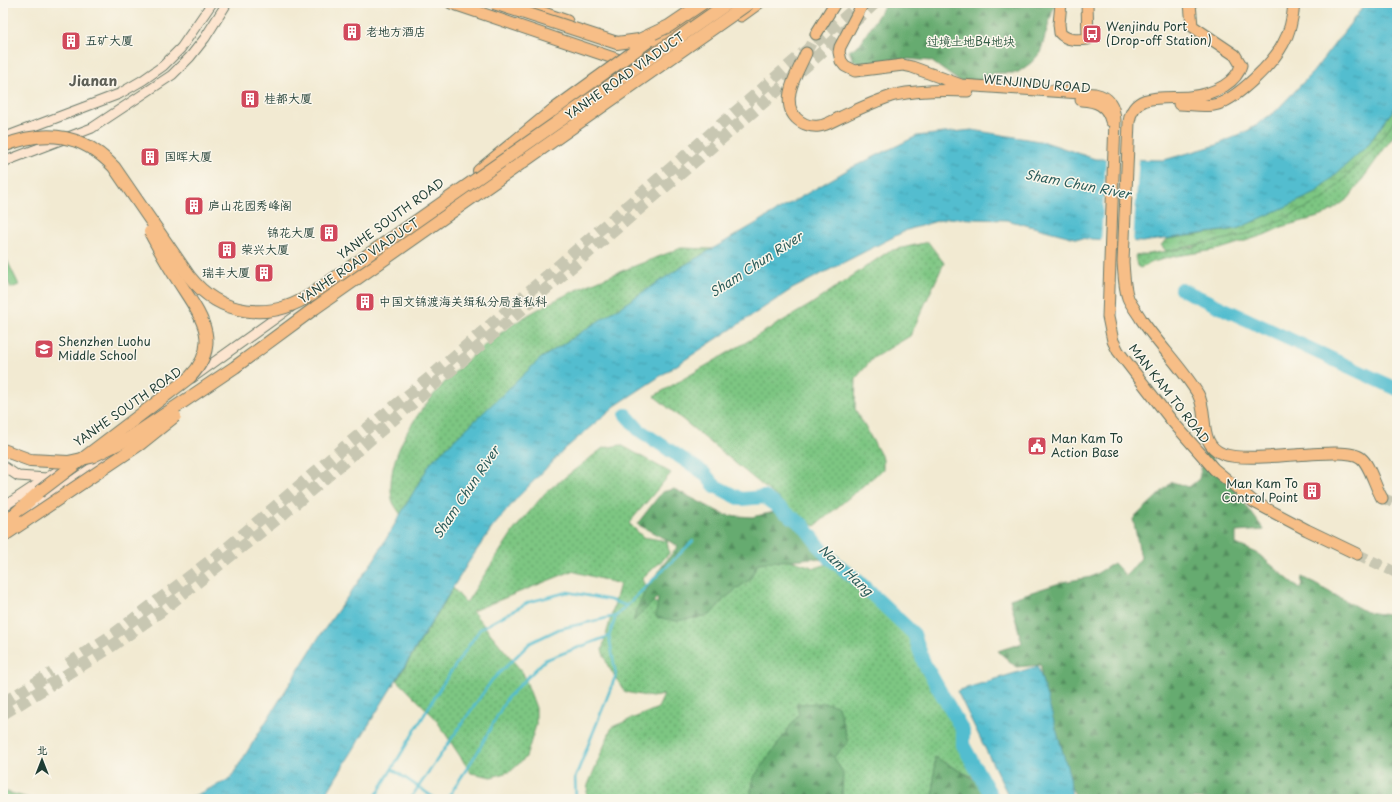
<svg xmlns="http://www.w3.org/2000/svg" width="1400" height="802" font-family="'Playpen Sans','LXGW WenKai TC',sans-serif">
	<style>
		.grass { fill: url(#grass-dots); stroke: #4e825b }
		.forest { fill: url(#forest-firs); stroke: #427452 }
		.wetland { fill: url(#wetland-marsh); stroke: #4e825b }
		.park { fill: #7dc682; stroke: #4e825b }
		.water { fill: url(#water-ripples); stroke: #397d82 }
		.pier { fill: #f2ead2 }
		.lines { fill: none; stroke-linecap: round; stroke-linejoin: round }
		.stream { stroke: #53bdcf; stroke-width: 2.5 }
		.river { stroke: #53bdcf; stroke-width: 14 }
		.primary-tunnel { stroke: #c8c7b2; stroke-width: 11; stroke-dasharray: 11 5.5; stroke-linecap: butt }
		.highway-tunnel { stroke: #c8c7b2; stroke-width: 12; stroke-dasharray: 12 6; stroke-linecap: butt }
		.secondary-casing { stroke: #697a6b; stroke-width: 11 }
		.primary-casing { stroke: #697a6b; stroke-width: 13 }
		.highway-casing { stroke: #697a6b; stroke-width: 14 }
		.secondary { stroke: #fce5cf; stroke-width: 9 }
		.primary { stroke: #f7be87; stroke-width: 11 }
		.highway { stroke: #f7be87; stroke-width: 12 }
		.highway-bridge-casing { stroke: #697a6b; stroke-width: 14; stroke-linecap: butt }
		.highway-bridge { stroke: #f7be87; stroke-width: 12 }
		.labels { text-anchor: middle; stroke-width: 3; stroke-linejoin: round; paint-order: stroke }
		.poi-label { font-size: 12px; fill: #1f3d34; stroke: #fbf7ec; text-anchor: start }
		.park-label { font-size: 12px; fill: #365f48; stroke: #fbf7ec }
		.street-label { font-size: 12px; fill: #1f3d34; stroke: #fbf7ec }
		.water-label { font-size: 13px; font-style: italic; fill: #2c5d5b; stroke: #fbf7ec }
		.quarter-label { font-size: 14px; font-weight: bold; fill: #5e6057; stroke: #fbf7ec }
	</style>
	<defs>
		<pattern id="grass-dots" width="8" height="8" patternUnits="userSpaceOnUse"><rect width="8" height="8" fill="#7dc682"/><path d="M2 2h.1M6 6h.1" fill="none" stroke="#66a26b" stroke-width="1.8" stroke-linecap="round"/></pattern>
		<pattern id="forest-firs" width="22" height="20" patternUnits="userSpaceOnUse"><rect width="22" height="20" fill="#66ab70"/><path d="M5 1l3.5 6h-7zM16 11l3.5 6h-7z" fill="#538c5d"/></pattern>
		<pattern id="wetland-marsh" width="20" height="14" patternUnits="userSpaceOnUse"><rect width="20" height="14" fill="#7dc682"/><path d="M1 5h8M5 5V1M11 12h8M15 12V8" fill="none" stroke="#66a26b"/></pattern>
		<pattern id="water-ripples" width="26" height="14" patternUnits="userSpaceOnUse"><rect width="26" height="14" fill="#53bdcf"/><path d="M2 4q2-2 4 0t4 0M15 11q2-2 4 0t4 0" fill="none" stroke="#449ba9"/></pattern>
	</defs>
	<rect width="100%" height="100%" fill="#fbf7ec"/>
	<filter id="ink" filterUnits="userSpaceOnUse"><feTurbulence type="fractalNoise" baseFrequency=".025" numOctaves="2"/><feDisplacementMap in="SourceGraphic" scale="8" xChannelSelector="R" yChannelSelector="G"/><feConvolveMatrix kernelMatrix="1 2 1 2 8 2 1 2 1" color-interpolation-filters="sRGB"/></filter>
	<filter id="wash" filterUnits="userSpaceOnUse"><feTurbulence type="fractalNoise" baseFrequency=".012" numOctaves="4" result="noise"/><feDisplacementMap in="SourceGraphic" scale="16" xChannelSelector="R" yChannelSelector="G"/><feGaussianBlur stdDeviation="0.9" result="paint"/><feColorMatrix in="noise" values="0 0 0 0 0 0 0 0 0 0 0 0 0 0 0 0 0 1.4 0 .05"/><feComposite in="paint" operator="in"/></filter>
	<g filter="url(#wash)">
		<rect width="100%" height="100%" fill="#f2ead2"/>
		<g class="grass">
			<polygon points="1397,117 1397,131 1349,198 1334,209 1322,216 1284,226 1264,235 1220,249 1176,256 1153,262 1140,268 1137,266 1135,256 1194,247 1322,200 1374,148"/>
			<polygon points="928,242 944,263 910,336 873,358 856,378 855,409 883,459 883,469 815,526 808,523 654,396 810,305 889,251"/>
			<path d="M 681,248 L 712,249 L 540,359 L 401,515 C 398,510 393,504 392,499 C 380,429 475,346 528,315 C 575,287 631,268 681,248 Z"/>
			<polygon points="621,445 671,473 629,523 643,537 667,541 669,554 642,579 651,601 696,619 698,576 751,555 773,554 815,568 835,562 914,634 922,656 963,731 963,745 984,782 936,760 936,799 586,799 588,785 612,727 658,708 664,695 652,697 625,692 608,666 602,650 620,584 572,571 472,611 523,673 536,708 536,725 526,757 511,771 492,777 471,773 435,718 397,680 453,588 466,603 514,530 546,492 603,448"/>
			<polygon points="3,791 31,799 3,799"/>
		</g>
		<g class="forest">
			<polygon points="886,3 1055,3 1040,53 1031,63 1017,73 994,73 979,83 960,82 931,61 908,59 878,65 864,66 853,60 849,51 860,44"/>
			<polygon points="1205,449 1264,530 1236,532 1236,544 1257,553 1301,590 1302,577 1366,612 1397,616 1397,799 1077,799 1063,770 1042,695 1041,665 1016,667 998,651 1022,643 1010,599 1063,582 1091,577 1114,563 1126,576 1141,558 1133,519 1172,482 1189,487 1199,479"/>
			<path d="M 674,489 L 725,515 L 752,517 L 774,512 L 831,553 L 828,561 L 813,558 L 758,563 L 750,579 L 724,599 L 710,615 L 676,621 L 656,617 L 658,597 L 633,622 C 641,592 658,571 678,546 L 637,524 L 662,492 Z"/>
			<polygon points="826,703 838,706 848,742 834,757 843,773 842,799 750,798 754,777 799,714 796,704"/>
			<polygon points="935,757 986,786 994,799 933,799"/>
		</g>
		<polygon class="wetland" points="1397,100 1397,117 1373,149 1324,199 1273,224 1241,236 1166,251 1161,245 1168,239 1237,229"/>
		<polygon class="park" points="3,252 19,285 11,288 3,271"/>
		<g class="water">
			<polygon points="1366,3 1397,3 1397,105 1367,146 1314,194 1237,229 1142,242 1075,238 1007,220 947,218 907,230 792,289 615,406 566,448 517,498 492,528 468,563 323,799 171,799 194,796 230,779 319,637 375,558 431,462 540,359 683,266 849,169 917,136 972,130 1045,142 1095,159 1164,160 1217,145 1249,130 1276,111 1313,72"/>
			<polygon points="1038,666 1070,777 1072,799 1010,799 957,691"/>
		</g>
		<polygon class="pier" points="1106,157 1139,157 1133,243 1101,241"/>
		<g class="lines">
			<g class="stream">
				<polyline points="392,769 436,799"/>
				<polyline points="374,799 442,685 480,629 529,602 568,592 610,600 627,606"/>
				<polyline points="410,799 492,680 530,643 559,629 616,616"/>
				<polyline points="447,799 477,753 507,698 545,660 609,636"/>
				<polyline points="576,799 575,778 616,675 609,636 616,616 693,541"/>
			</g>
			<g class="river">
				<polyline points="1181,289 1397,389"/>
				<polyline points="626,415 639,430 704,473 715,486 741,499 764,497 803,525 827,556 857,580 914,634 924,663 963,731 963,745 993,799"/>
			</g>
		</g>
	</g>
	<g filter="url(#ink)">
		<g class="lines">
			<g class="primary-tunnel">
				<polyline points="806,53 816,34"/>
				<polyline points="1382,498 1397,504"/>
				<polyline points="1357,554 1397,573"/>
			</g>
			<g class="highway-tunnel">
				<polyline points="68,664 114,634 227,548 343,448 428,379 861,3"/>
				<polyline points="3,703 52,673"/>
				<polyline points="3,714 105,651 160,612 281,516 811,62 875,3"/>
			</g>
			<defs>
				<g id="secondary">
					<polyline points="546,123 577,100"/>
					<polyline points="3,138 119,94 143,80 163,66 181,48 212,3"/>
					<polyline points="3,162 92,128 172,75 190,57 205,38 227,3"/>
					<polyline points="192,378 291,307"/>
					<polyline points="3,466 18,476 47,478"/>
					<polyline points="3,507 62,468"/>
					<polyline points="16,519 124,446"/>
				</g>
				<g id="primary">
					<polyline points="451,3 643,68"/>
					<polyline points="515,3 567,21"/>
					<path d="M 863,3 L 840,47 L 839,52 L 841,61 L 845,66 L 855,71 L 903,65 L 912,67 L 961,85 L 1095,94 C 1110,97 1114,106 1115,120 L 1108,317 L 1113,341 L 1118,351 L 1172,421 L 1214,469 L 1254,502 L 1307,530 L 1357,554"/>
					<path d="M 1061,3 L 1059,24 L 1060,33 C 1067,41 1078,40 1088,39 L 1087,3"/>
					<path d="M 1190,3 L 1192,26 L 1235,55 L 1241,65 C 1239,74 1232,81 1224,86 C 1214,92 1202,96 1189,97 C 1166,99 1133,91 1129,122 L 1123,262 C 1124,274 1124,287 1128,298 C 1131,305 1137,312 1141,319 C 1158,344 1183,369 1198,394 C 1209,414 1197,444 1223,454 C 1253,465 1345,444 1361,458 C 1370,465 1375,487 1382,498"/>
					<polyline points="741,16 759,3"/>
					<polyline points="816,34 835,3"/>
					<path d="M 806,53 C 798,72 779,100 796,118 C 802,124 811,127 819,126 C 827,125 834,120 841,117 C 859,109 877,100 895,95 C 919,90 944,90 968,91"/>
					<polyline points="629,62 714,3"/>
					<path d="M 1081,100 C 1097,101 1107,105 1111,121"/>
					<path d="M 1179,104 C 1191,104 1206,108 1218,104 C 1239,97 1273,63 1283,44 C 1290,32 1293,17 1294,3"/>
				</g>
				<g id="highway">
					<polyline points="479,171 552,111"/>
					<polyline points="3,525 39,492"/>
					<polyline points="3,536 24,522"/>
				</g>
			</defs>
			<use href="#secondary" class="secondary-casing"/>
			<use href="#primary" class="primary-casing"/>
			<use href="#highway" class="highway-casing"/>
			<use href="#secondary" class="secondary"/>
			<use href="#primary" class="primary"/>
			<use href="#highway" class="highway"/>
			<defs>
				<g id="highway-bridge">
					<polyline points="494,3 617,43 639,40 669,26 703,3"/>
					<polyline points="552,111 650,40"/>
					<path d="M 3,146 C 45,129 82,133 114,167 L 189,276 C 220,316 270,322 312,294 L 728,3"/>
					<polyline points="3,450 30,460 68,462 91,457 128,439 235,367 315,308 749,3"/>
					<path d="M 39,492 L 190,377 C 223,342 200,315 179,282 C 168,266 159,249 150,232"/>
					<polyline points="24,522 140,444 175,416"/>
				</g>
			</defs>
			<use href="#highway-bridge" class="highway-bridge-casing"/>
			<use href="#highway-bridge" class="highway-bridge"/>
		</g>
	</g>
	<defs>
		<symbol id="building-square" viewBox="-11 -11 22 22"><rect x="-9" y="-9" width="18" height="18" rx="4" fill="#d1495b" stroke="#fbf7ec"/><path d="M-4-6H4V6H1V3H-1V6H-4ZM-2.5-4.3h1.7v1.8h-1.7ZM.8-4.3h1.7v1.8H.8ZM-2.5-1h1.7V.8h-1.7ZM.8-1h1.7V.8H.8Z" fill="#fff"/></symbol>
		<symbol id="bus-square" viewBox="-11 -11 22 22"><rect x="-9" y="-9" width="18" height="18" rx="4" fill="#d1495b" stroke="#fbf7ec"/><path d="M-5-6H5V4H4V6H2V4H-2V6H-4V4H-5ZM-3.5-4V0h7V-4ZM-3.5 1.2v1.5H-2V1.2ZM2 1.2v1.5H3.5V1.2Z" fill="#fff"/></symbol>
		<symbol id="school-square" viewBox="-11 -11 22 22"><rect x="-9" y="-9" width="18" height="18" rx="4" fill="#d1495b" stroke="#fbf7ec"/><path d="M0-5L7-2L0 1L-7-2ZM-4 1L0 2.5L4 1V4Q0 6-4 4Z" fill="#fff"/></symbol>
		<symbol id="civic-square" viewBox="-11 -11 22 22"><rect x="-9" y="-9" width="18" height="18" rx="4" fill="#d1495b" stroke="#fbf7ec"/><path d="M-.6-6.5H3V-4.5H.6V-3L4-1V1h2V6H-6V1h2V-1L-.6-3ZM-1.2 2.5V6h2.4V2.5Z" fill="#fff"/></symbol>
	</defs>
	<g fill-rule="evenodd">
		<use href="#building-square" x="341" y="21" width="22" height="22"/>
		<use href="#bus-square" x="1081" y="23" width="22" height="22"/>
		<use href="#building-square" x="60" y="30" width="22" height="22"/>
		<use href="#building-square" x="239" y="88" width="22" height="22"/>
		<use href="#building-square" x="139" y="146" width="22" height="22"/>
		<use href="#building-square" x="183" y="195" width="22" height="22"/>
		<use href="#building-square" x="318" y="222" width="22" height="22"/>
		<use href="#building-square" x="216" y="239" width="22" height="22"/>
		<use href="#building-square" x="253" y="262" width="22" height="22"/>
		<use href="#building-square" x="354" y="291" width="22" height="22"/>
		<use href="#school-square" x="33" y="338" width="22" height="22"/>
		<use href="#civic-square" x="1026" y="435" width="22" height="22"/>
		<use href="#building-square" x="1301" y="480" width="22" height="22"/>
	</g>
	<g class="labels">
		<g class="poi-label">
			<text x="1106" y="31">Wenjindu Port<tspan x="1106" dy="14">(Drop-off Station)</tspan></text>
			<text x="366" y="36">老地方酒店</text>
			<text x="85" y="45">五矿大厦</text>
			<text x="264" y="103">桂都大厦</text>
			<text x="164" y="161">国晖大厦</text>
			<text x="208" y="210">庐山花园秀峰阁</text>
			<text x="315" y="237" text-anchor="end">锦花大厦</text>
			<text x="241" y="254">荣兴大厦</text>
			<text x="250" y="277" text-anchor="end">瑞丰大厦</text>
			<text x="379" y="306">中国文锦渡海关缉私分局查私科</text>
			<text x="58" y="346">Shenzhen Luohu<tspan x="58" dy="14">Middle School</tspan></text>
			<text x="1051" y="443">Man Kam To<tspan x="1051" dy="14">Action Base</tspan></text>
			<text x="1298" y="488" text-anchor="end">Man Kam To<tspan x="1298" dy="14">Control Point</tspan></text>
		</g>
		<g class="park-label">
			<text x="971" y="46">过境土地B4地块</text>
		</g>
		<g class="street-label">
			<text transform="translate(625 76) rotate(-35)" y="4">YANHE ROAD VIADUCT</text>
			<text transform="translate(1037 84) rotate(5)" y="4">WENJINDU ROAD</text>
			<text transform="translate(391 219) rotate(-36)" y="4">YANHE SOUTH ROAD</text>
			<text transform="translate(359 261) rotate(-34)" y="4">YANHE ROAD VIADUCT</text>
			<text transform="translate(1169 394) rotate(52)" y="4">MAN KAM TO ROAD</text>
			<text transform="translate(128 407) rotate(-35)" y="4">YANHE SOUTH ROAD</text>
		</g>
		<g class="water-label">
			<text transform="translate(1078 184) rotate(11)" y="5">Sham Chun River</text>
			<text transform="translate(756 264) rotate(-33)" y="5">Sham Chun River</text>
			<text transform="translate(466 492) rotate(-56)" y="5">Sham Chun River</text>
			<text transform="translate(846 570) rotate(43)" y="5">Nam Hang</text>
		</g>
		<g class="quarter-label">
			<text x="93" y="86">Jianan</text>
		</g>
	</g>
	<rect width="1400" height="802" fill="none" stroke="#fbf7ec" stroke-width="16"/>
	<g transform="translate(42 760)" stroke="#fbf7ec" stroke-width="3" paint-order="stroke">
	<path d="M0-3L7 15L0 10L-7 15Z" fill="#1f3d34"/>
	<text y="-6" font-size="11" font-weight="bold" text-anchor="middle" fill="#1f3d34">北</text>
	</g>
</svg>
